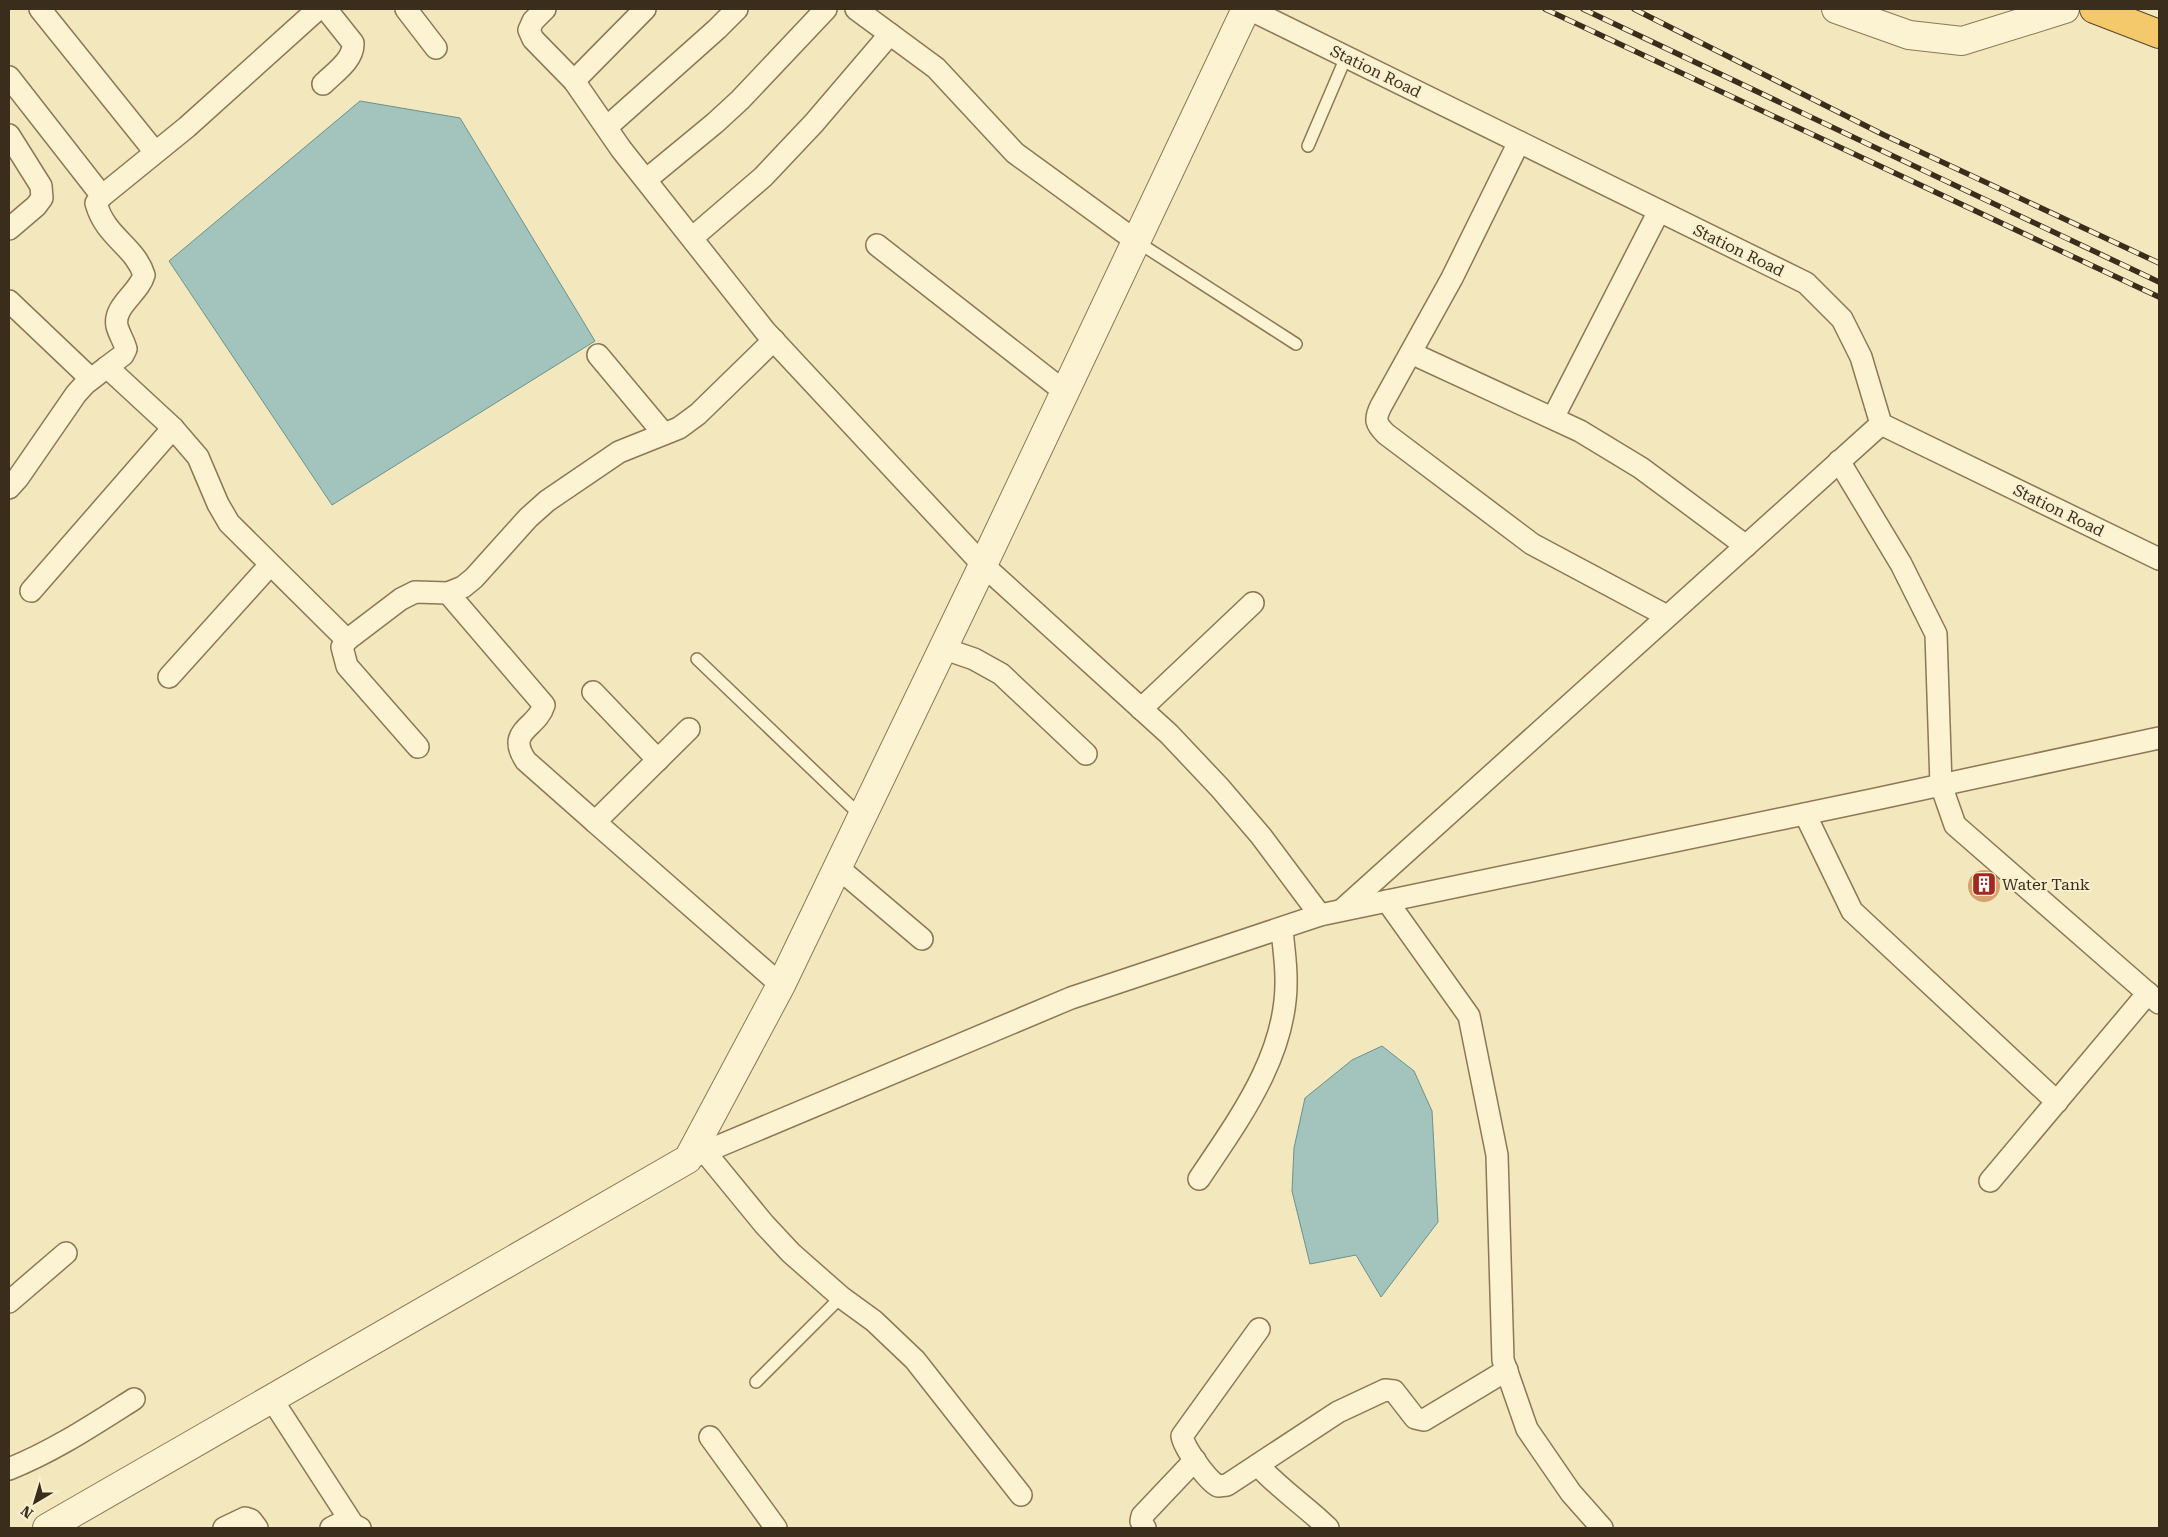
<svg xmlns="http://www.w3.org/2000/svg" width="2168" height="1537" font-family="'Roboto Serif',serif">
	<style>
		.water { fill: #a2c4bd; stroke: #68938c }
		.building { fill: #d5a270 }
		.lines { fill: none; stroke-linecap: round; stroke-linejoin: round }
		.service-casing { stroke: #8d7755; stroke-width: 14 }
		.minor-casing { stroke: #8d7755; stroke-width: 24 }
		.tertiary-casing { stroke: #8d7755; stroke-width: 30 }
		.trunk-casing { stroke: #5a442a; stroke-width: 30 }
		.service { stroke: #fcf3d3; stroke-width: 11 }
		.minor { stroke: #fcf3d3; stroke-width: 21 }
		.tertiary { stroke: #fcf3d3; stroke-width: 28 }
		.trunk { stroke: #f3c96c; stroke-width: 28 }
		.rail-casing { stroke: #3b2d1b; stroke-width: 5.5 }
		.rail { stroke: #f9f0cf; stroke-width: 4; stroke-dasharray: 11; stroke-linecap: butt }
		.labels { text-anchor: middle; stroke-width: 4; stroke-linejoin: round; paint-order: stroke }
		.street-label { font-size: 16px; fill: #3b2d1b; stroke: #f9f0cf }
		.poi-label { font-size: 16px; fill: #3b2d1b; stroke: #f9f0cf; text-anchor: start }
	</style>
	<rect width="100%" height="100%" fill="#f3e7be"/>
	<g class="water">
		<polygon points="360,101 460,118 595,341 332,505 169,261"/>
		<polygon points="1382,1046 1414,1071 1432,1111 1438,1222 1381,1297 1356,1255 1310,1264 1292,1191 1294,1148 1305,1098 1352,1060"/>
	</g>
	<circle class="building" cx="1984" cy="886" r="16"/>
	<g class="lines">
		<defs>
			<g id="service">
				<polyline points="1308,146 1346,57"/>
				<polyline points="1136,241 1296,344"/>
				<polyline points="697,659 861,816"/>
				<polyline points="756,1382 841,1297"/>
			</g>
			<g id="minor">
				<polyline points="40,9 155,152"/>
				<polyline points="406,9 436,48"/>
				<polyline points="545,9 533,21 529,30 533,39 574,81 621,149 765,331 983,565 1169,734 1220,788 1261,836 1320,915"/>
				<polyline points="856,9 936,68 1015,153 1136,241"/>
				<polyline points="1249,9 1806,283 1842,319 1861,357 1881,424 2159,559"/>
				<polyline points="9,77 102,196"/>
				<polyline points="574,81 645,9"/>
				<path d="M 323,84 C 334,73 354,60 353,43 L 326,9"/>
				<polyline points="607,127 717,29 737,9"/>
				<polyline points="9,135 41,186 42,198 36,206 9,229"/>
				<path d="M 1519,142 L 1452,278 L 1381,406 C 1374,420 1376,424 1386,434 L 1532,544 L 1667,616"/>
				<polyline points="647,179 715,123 740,100 826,9"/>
				<polyline points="692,238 763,177 814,123 890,34"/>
				<polyline points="877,245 1065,392"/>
				<polyline points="9,301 91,379"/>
				<polyline points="1411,353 1580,431 1641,468 1746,546"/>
				<polyline points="598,355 664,434"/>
				<polyline points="1553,418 1659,211"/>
				<path d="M 173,428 L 107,367 L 123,355 L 126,349 C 124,341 119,334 117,326 C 113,306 139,293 144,275 C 135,246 105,237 96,203 L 102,196 L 187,127 L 318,9"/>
				<polyline points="1839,461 1901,564 1936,634 1941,785 1955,825 2159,1003"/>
				<polyline points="9,488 18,478 76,394 85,384 107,367"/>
				<polyline points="31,591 173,428 198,457 218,504 229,523 347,640"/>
				<path d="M 448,593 L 544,705 C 537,729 505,730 526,761 L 595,822 L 689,729"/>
				<polyline points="942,648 974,659 1001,674 1086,754"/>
				<polyline points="169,677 270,565"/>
				<polyline points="593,692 658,760"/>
				<polyline points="1141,709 1253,603"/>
				<polyline points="418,747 347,666 342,647 347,640 401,599 415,592 448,593 463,587 474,578 528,518 547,501 619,452 679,428 698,414 774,340"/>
				<polyline points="1805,814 1852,911 2057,1102"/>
				<polyline points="595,822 781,985"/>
				<polyline points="836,866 922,939"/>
				<polyline points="1387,901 1469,1016 1497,1155 1503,1360 1527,1429 1571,1493 1602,1528"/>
				<polyline points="1343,909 1881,424"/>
				<polyline points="705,1152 764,1224 791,1253 841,1297 874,1321 915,1360 1021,1495"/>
				<polyline points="688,1159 1071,998 1320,915 1876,799 2159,738"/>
				<path d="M 1199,1179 C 1239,1119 1288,1054 1286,978 C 1286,961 1283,944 1282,928"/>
				<polyline points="1990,1181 2148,993"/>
				<polyline points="9,1302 66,1253"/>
				<path d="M 1259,1329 L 1182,1436 C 1184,1448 1207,1480 1218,1486 L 1227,1485 L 1338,1412 L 1385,1390 L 1394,1391 L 1415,1418 L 1424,1420 L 1507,1370"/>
				<polyline points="271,1398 352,1523"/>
				<polyline points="710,1437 776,1528"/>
				<path d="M 1258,1465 C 1279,1489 1306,1506 1328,1528"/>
				<path d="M 9,1469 C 54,1451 93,1425 134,1399"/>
				<polyline points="224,1528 245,1518 251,1520 257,1528"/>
				<polyline points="331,1528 345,1521 360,1528"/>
				<polyline points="1145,1528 1141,1521 1142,1516 1195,1460"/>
			</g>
			<g id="tertiary">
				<polyline points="1836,9 1909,35 1962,41 2065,9"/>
				<polyline points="47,1528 688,1159 781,985 983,565 1246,9"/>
			</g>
			<polyline id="trunk" points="2094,9 2159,34"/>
		</defs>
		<use href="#service" class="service-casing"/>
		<use href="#minor" class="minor-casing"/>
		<use href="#tertiary" class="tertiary-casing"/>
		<use href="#trunk" class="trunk-casing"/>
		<use href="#service" class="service"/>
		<use href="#minor" class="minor"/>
		<use href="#tertiary" class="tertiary"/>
		<use href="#trunk" class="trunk"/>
		<defs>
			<g id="rail">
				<polyline points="1545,9 2159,297"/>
				<polyline points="1583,9 2159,282"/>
				<polyline points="1634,9 1884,135 2159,263"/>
			</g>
		</defs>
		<use href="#rail" class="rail-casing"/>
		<use href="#rail" class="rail"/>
	</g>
	<defs>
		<symbol id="building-square" viewBox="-11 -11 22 22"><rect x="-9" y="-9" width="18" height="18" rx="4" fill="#a3281e" stroke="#f9f0cf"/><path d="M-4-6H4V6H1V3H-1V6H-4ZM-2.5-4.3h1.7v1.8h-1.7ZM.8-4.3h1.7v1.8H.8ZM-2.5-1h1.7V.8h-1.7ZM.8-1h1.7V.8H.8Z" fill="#fff"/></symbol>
	</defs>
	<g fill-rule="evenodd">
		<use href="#building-square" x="1970" y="870" width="28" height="28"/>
	</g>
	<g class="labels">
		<g class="street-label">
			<text transform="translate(1376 71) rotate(26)" y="6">Station Road</text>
			<text transform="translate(1739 250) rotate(26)" y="6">Station Road</text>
			<text transform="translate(2059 510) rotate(26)" y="6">Station Road</text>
		</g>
		<g class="poi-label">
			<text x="2002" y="890">Water Tank</text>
		</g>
	</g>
	<rect width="2168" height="1537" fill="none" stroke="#3b2d1b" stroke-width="20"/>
	<g transform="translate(35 1502) rotate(218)" stroke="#f9f0cf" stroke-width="4" paint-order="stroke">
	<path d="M0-4L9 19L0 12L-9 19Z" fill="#3b2d1b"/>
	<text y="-8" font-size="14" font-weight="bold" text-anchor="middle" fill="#3b2d1b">N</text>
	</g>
</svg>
